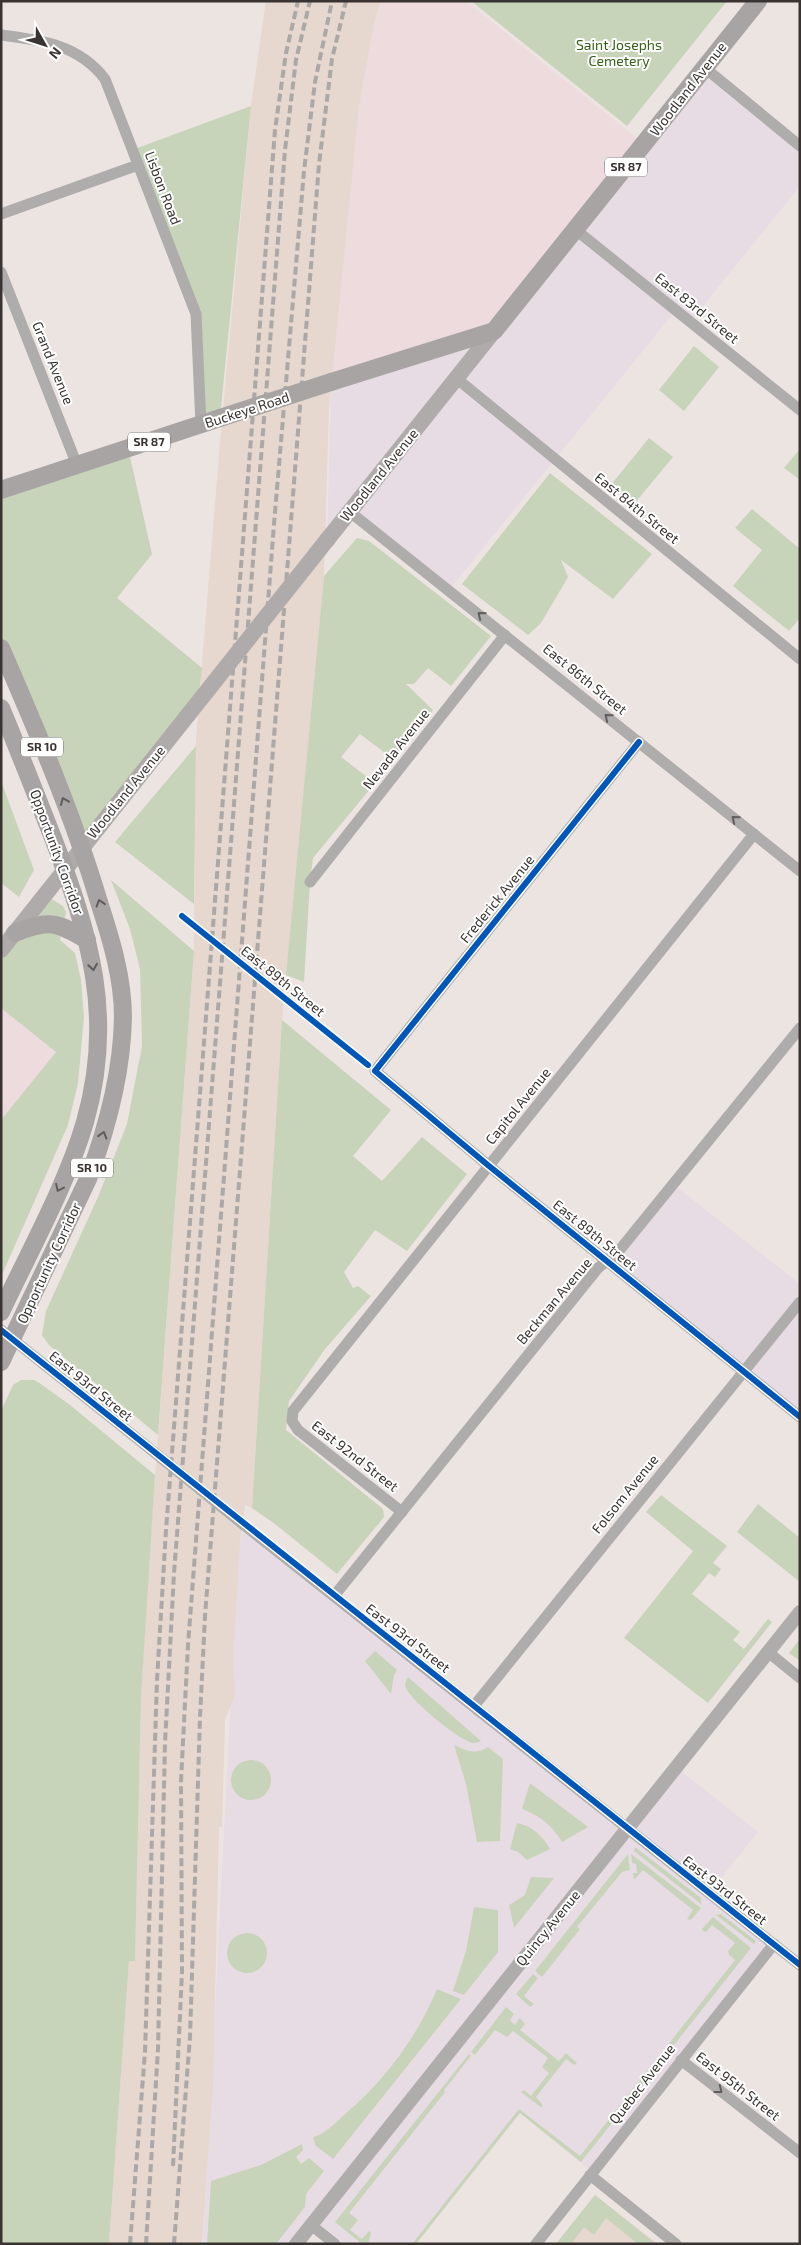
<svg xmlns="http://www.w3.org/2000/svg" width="801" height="2245" font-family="'Exo 2',sans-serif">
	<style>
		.commercial { fill: #e8dce4 }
		.industrial { fill: #eddbdd }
		.built { fill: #e6d7cf }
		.green { fill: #c8d4ba }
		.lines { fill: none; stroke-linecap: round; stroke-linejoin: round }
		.minor { stroke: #afacac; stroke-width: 11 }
		.tertiary { stroke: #afacac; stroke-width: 14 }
		.secondary { stroke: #afabaa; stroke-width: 16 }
		.primary { stroke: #a8a4a4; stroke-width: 18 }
		.rail { stroke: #aba8a6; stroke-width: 4; stroke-dasharray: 8 4; stroke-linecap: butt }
		.minor-bridge { stroke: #afacac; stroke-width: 11 }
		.secondary-bridge { stroke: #afabaa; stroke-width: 16 }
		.primary-bridge { stroke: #a8a4a4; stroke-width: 18 }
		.cycleway-casing { stroke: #fff; stroke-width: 9 }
		.cycleway { stroke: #0057b8; stroke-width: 6 }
		.oneway { stroke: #625e5c }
		.oneway2 { stroke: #605b59 }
		.labels { text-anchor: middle; stroke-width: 4; stroke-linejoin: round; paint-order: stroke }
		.shield { fill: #fff; stroke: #74716f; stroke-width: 1 }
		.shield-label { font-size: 12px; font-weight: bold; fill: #393431 }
		.park-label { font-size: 14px; fill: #366017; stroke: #fff }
		.street-label { font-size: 14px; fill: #393431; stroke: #fff }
	</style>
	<rect width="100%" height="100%" fill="#ece4e0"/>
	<g class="commercial">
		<polygon points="705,68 800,146 800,186 690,322 676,310 449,590 350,512 327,540 331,382 494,331"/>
		<polygon points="673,1184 800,1284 800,1417 608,1261"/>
		<polygon points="244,1525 627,1829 676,1767 758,1832 709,1893 774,1944 592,2172 520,2113 416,2244 335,2244 311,2225 296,2244 203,2244 238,1557"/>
	</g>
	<g class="industrial">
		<polygon points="381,1 466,1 644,144 494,331 331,382 359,107 374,23"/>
		<polygon points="1,1008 56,1052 1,1120"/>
	</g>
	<g class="built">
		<polygon points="266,1 381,1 374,23 359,107 329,407 324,576 282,1020 252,1508 245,1505 240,1543 233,1658 235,1695 225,1720 222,1827 219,1827 213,2083 202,2244 109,2244 129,1961 135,1961 141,1697 147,1587 194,951 196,738 220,442 251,106"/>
		<polygon points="595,2195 658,2244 556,2244"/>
	</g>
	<g class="green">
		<polygon points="471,1 727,1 627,126"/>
		<polygon points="251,106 220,418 201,425 198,323 132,150"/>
		<polygon points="694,346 719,367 684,411 659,390"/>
		<polygon points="649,438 673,457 634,504 610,486"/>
		<polygon points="128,448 152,554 117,598 202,668 198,702 82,846 1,648 1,490"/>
		<polygon points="800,449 800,480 784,468"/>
		<polygon points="550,473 652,554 613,599 561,560 568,577 541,623 528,635 462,584"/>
		<polygon points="752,509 800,549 800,618 789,631 733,586 762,550 735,528"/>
		<polygon points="357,538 369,541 491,636 451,686 428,668 414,684 406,684 433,710 393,759 360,734 341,757 375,783 313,858 310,882 304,982 286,975 324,576"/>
		<polygon points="196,746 194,903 194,904 115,842"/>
		<polygon points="1,781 34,870 19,897 1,883"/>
		<polygon points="111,880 194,951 158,1435 49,1345 42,1335 46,1311 98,1197 127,1124 142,1046 140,969 130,929"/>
		<polygon points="45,895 63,906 66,912 60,940 75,953 81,980 84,1017 78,1083 68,1125 1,1277 1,1120 56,1052 1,1008 1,950"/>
		<polygon points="282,1020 391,1110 353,1156 382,1181 422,1137 467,1174 407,1251 375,1230 344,1272 353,1288 358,1286 371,1296 325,1349 289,1401 286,1430 383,1509 384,1517 337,1574 275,1524 252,1508"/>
		<polygon points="21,1380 34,1380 38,1382 70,1405 155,1475 141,1697 135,1961 129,1961 109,2244 1,2244 1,1411 13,1385"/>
		<polygon points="661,1495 727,1546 713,1563 721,1569 715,1577 709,1573 692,1594 740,1632 733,1640 744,1649 768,1619 772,1622 708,1703 624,1638 693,1551 646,1512"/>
		<polygon points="758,1504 800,1538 800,1582 737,1532"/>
		<polygon points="800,1639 800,1661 789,1653"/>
		<polygon points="375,1651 397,1670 394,1675 391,1694 365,1661"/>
		<path d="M 408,1677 L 481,1741 C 479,1742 475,1743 473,1743 C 460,1741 411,1701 406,1688 C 404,1684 406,1681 408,1677 Z"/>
		<path d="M 454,1745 C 467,1751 475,1755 488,1747 L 503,1759 L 500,1841 L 477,1842 L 466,1784 Z"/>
		<circle cx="251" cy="1780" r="20"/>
		<path d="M 530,1783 L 588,1827 L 562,1842 C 552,1825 540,1816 522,1809 Z"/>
		<path d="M 517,1823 C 532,1826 542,1835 550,1849 L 527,1860 L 518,1852 L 510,1849 Z"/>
		<polygon points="635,1847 701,1898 701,1904 634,1851"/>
		<polygon points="628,1854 630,1870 622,1872 577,1927 580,1929 542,1977 535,1971"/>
		<polygon points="631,1854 701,1908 691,1920 687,1919 693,1910 643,1870 634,1880 633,1873 637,1873 636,1864 632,1863"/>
		<polygon points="531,1877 554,1878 514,1928 509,1905 525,1895"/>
		<polygon points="474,1907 498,1910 498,1952 464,1995 453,1991 466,1951"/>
		<polygon points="721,1914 756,1941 754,1944 716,1915"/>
		<polygon points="713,1917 751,1948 581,2162 520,2113 416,2244 412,2244 519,2109 580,2156 735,1960 729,1955 728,1951 735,1943 712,1925 706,1932 703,1931 702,1929"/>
		<circle cx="247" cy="1953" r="20"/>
		<polygon points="533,1974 538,1978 524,1996 534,2004 530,2007 516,1994"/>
		<path d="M 437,1989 L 461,1999 L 333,2159 L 315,2145 L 313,2137 C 325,2134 335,2123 344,2115 C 385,2080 416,2039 437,1989 Z"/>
		<polygon points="506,2007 514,2014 510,2020 515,2025 520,2018 525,2024 520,2030 559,2061 566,2053 577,2063 574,2065 566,2059 536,2097 542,2104 542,2108 521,2092 524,2090 531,2096 549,2073 542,2067 548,2058 513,2031 507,2037 495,2030 475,2055 471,2052"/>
		<polygon points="469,2054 471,2056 444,2090 445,2092 349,2213 358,2220 350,2230 362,2239 369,2231 371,2233 368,2244 362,2244 335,2222"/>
		<polygon points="302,2144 303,2150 296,2157 301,2164 309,2158 324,2171 306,2194 305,2207 276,2244 207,2244 211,2181 261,2165"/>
		<polygon points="595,2195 656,2244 638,2244 606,2218 594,2235 584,2227 571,2244 556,2244"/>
	</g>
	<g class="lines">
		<g class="minor">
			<path d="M 1,35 C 42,40 79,45 105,79 L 196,314 L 201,425"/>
			<polyline points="705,68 800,146"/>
			<polyline points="1,214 138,165"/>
			<polyline points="576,230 800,410"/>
			<polyline points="1,272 77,465"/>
			<polyline points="456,378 800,659"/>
			<polyline points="350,512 800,871"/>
			<polyline points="639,742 375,1071 489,1166 800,1417"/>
			<polyline points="310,882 505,635"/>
			<polyline points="1,1330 144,1444"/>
			<polyline points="402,1512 298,1430 292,1421 293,1411 754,834"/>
			<polyline points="244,1525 800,1965"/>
			<polyline points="334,1596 598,1268 618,1252 800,1028"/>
			<polyline points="768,1652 800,1678"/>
			<polyline points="474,1706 800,1302"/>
			<polyline points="681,2060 800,2153"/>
			<polyline points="590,2175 676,2244"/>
			<polyline points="311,2225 335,2244"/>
			<polyline points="536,2244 774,1944"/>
		</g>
		<polyline class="tertiary" points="296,2244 800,1612"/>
		<g class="secondary">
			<polyline points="327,540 494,331"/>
			<polyline points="1,950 188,715"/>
		</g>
		<g class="primary">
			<polyline points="331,382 494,331 758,1"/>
			<polyline points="1,490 220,418"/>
			<path d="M 1,648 C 37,731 73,815 99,902 C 111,939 123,978 123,1017 C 122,1073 108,1126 88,1179 L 1,1362"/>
			<path d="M 1,708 C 19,751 36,795 53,838 C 90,935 115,1017 85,1122 C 67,1184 29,1252 1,1312"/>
			<path d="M 15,933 C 49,919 57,922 87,940"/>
		</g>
		<g class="rail">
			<polyline points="173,2166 182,1972 181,1781 188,1645 274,524 304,171 315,82 332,1"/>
			<polyline points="130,2244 145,2052 157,1680 166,1530 275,130 286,53 298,1"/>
			<polyline points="146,2244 158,2049 165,1743 174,1573 285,150 296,60 310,1"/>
			<polyline points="174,2244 190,2037 200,1717 205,1616 319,164 332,59 346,1"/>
		</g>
		<polyline class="minor-bridge" points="144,1444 244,1525"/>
		<polyline class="secondary-bridge" points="188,715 327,540"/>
		<polyline class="primary-bridge" points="220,418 331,382"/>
		<defs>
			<g id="cycleway">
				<polyline points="639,742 375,1071 489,1166 800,1417"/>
				<polyline points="182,916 368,1065"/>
				<polyline points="1,1330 800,1965"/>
			</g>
		</defs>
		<use href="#cycleway" class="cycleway-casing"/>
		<use href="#cycleway" class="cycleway"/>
	</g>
	<defs><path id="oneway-chevron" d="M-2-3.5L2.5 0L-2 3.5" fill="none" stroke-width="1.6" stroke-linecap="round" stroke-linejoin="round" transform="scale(1.25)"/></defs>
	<g class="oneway">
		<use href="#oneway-chevron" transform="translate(481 615) rotate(-141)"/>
		<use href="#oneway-chevron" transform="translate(608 717) rotate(-141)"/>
		<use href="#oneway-chevron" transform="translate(735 819) rotate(-141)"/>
		<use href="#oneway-chevron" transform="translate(719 2090) rotate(38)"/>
	</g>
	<g class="oneway2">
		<use href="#oneway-chevron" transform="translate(64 801) rotate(-112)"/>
		<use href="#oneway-chevron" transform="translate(100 903) rotate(-107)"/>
		<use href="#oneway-chevron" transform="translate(93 967) rotate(81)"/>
		<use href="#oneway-chevron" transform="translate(103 1135) rotate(-73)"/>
		<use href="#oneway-chevron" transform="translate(59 1188) rotate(115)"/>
	</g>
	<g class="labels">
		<g class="shield">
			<rect x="605" y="157.5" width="42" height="19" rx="4"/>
			<rect x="128" y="432.5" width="42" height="19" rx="4"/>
			<rect x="21" y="737.5" width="42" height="19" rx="4"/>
			<rect x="71" y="1158.5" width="42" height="19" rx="4"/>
		</g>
		<g class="shield-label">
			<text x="626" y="171">SR 87</text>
			<text x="149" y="446">SR 87</text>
			<text x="42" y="751">SR 10</text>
			<text x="92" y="1172">SR 10</text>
		</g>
		<g class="park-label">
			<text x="619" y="50">Saint Josephs<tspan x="619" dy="16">Cemetery</tspan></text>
		</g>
		<g class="street-label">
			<text transform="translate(688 89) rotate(-52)" y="5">Woodland Avenue</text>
			<text transform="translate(163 188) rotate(69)" y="5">Lisbon Road</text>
			<text transform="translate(697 308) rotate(39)" y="5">East 83rd Street</text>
			<text transform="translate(53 363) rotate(68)" y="5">Grand Avenue</text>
			<text transform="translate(247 410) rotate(-18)" y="5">Buckeye Road</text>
			<text transform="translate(379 475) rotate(-51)" y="5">Woodland Avenue</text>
			<text transform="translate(637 508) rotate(39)" y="5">East 84th Street</text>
			<text transform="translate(585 679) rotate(39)" y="5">East 86th Street</text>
			<text transform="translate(396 749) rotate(-52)" y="5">Nevada Avenue</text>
			<text transform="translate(126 792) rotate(-51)" y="5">Woodland Avenue</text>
			<text transform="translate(57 852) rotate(70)" y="5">Opportunity Corridor</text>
			<text transform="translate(497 899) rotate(-51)" y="5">Frederick Avenue</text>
			<text transform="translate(283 981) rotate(39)" y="5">East 89th Street</text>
			<text transform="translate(518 1106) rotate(-51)" y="5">Capitol Avenue</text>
			<text transform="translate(595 1235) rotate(39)" y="5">East 89th Street</text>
			<text transform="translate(49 1263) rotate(-65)" y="5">Opportunity Corridor</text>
			<text transform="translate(554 1301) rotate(-50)" y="5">Beckman Avenue</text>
			<text transform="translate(91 1386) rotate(39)" y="5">East 93rd Street</text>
			<text transform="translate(355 1456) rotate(38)" y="5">East 92nd Street</text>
			<text transform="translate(625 1494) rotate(-51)" y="5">Folsom Avenue</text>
			<text transform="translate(408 1638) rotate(38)" y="5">East 93rd Street</text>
			<text transform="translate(725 1890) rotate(38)" y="5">East 93rd Street</text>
			<text transform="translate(548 1928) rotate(-51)" y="5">Quincy Avenue</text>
			<text transform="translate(642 2084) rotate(-52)" y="5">Quebec Avenue</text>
			<text transform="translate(738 2086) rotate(38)" y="5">East 95th Street</text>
		</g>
	</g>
	<rect width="801" height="2245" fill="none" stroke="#393431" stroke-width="5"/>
	<g transform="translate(45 45) rotate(129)" stroke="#ffffff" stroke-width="4" paint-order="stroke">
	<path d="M0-4L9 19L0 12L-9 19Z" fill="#393431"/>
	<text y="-8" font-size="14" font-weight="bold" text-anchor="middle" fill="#393431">N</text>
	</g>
</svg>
